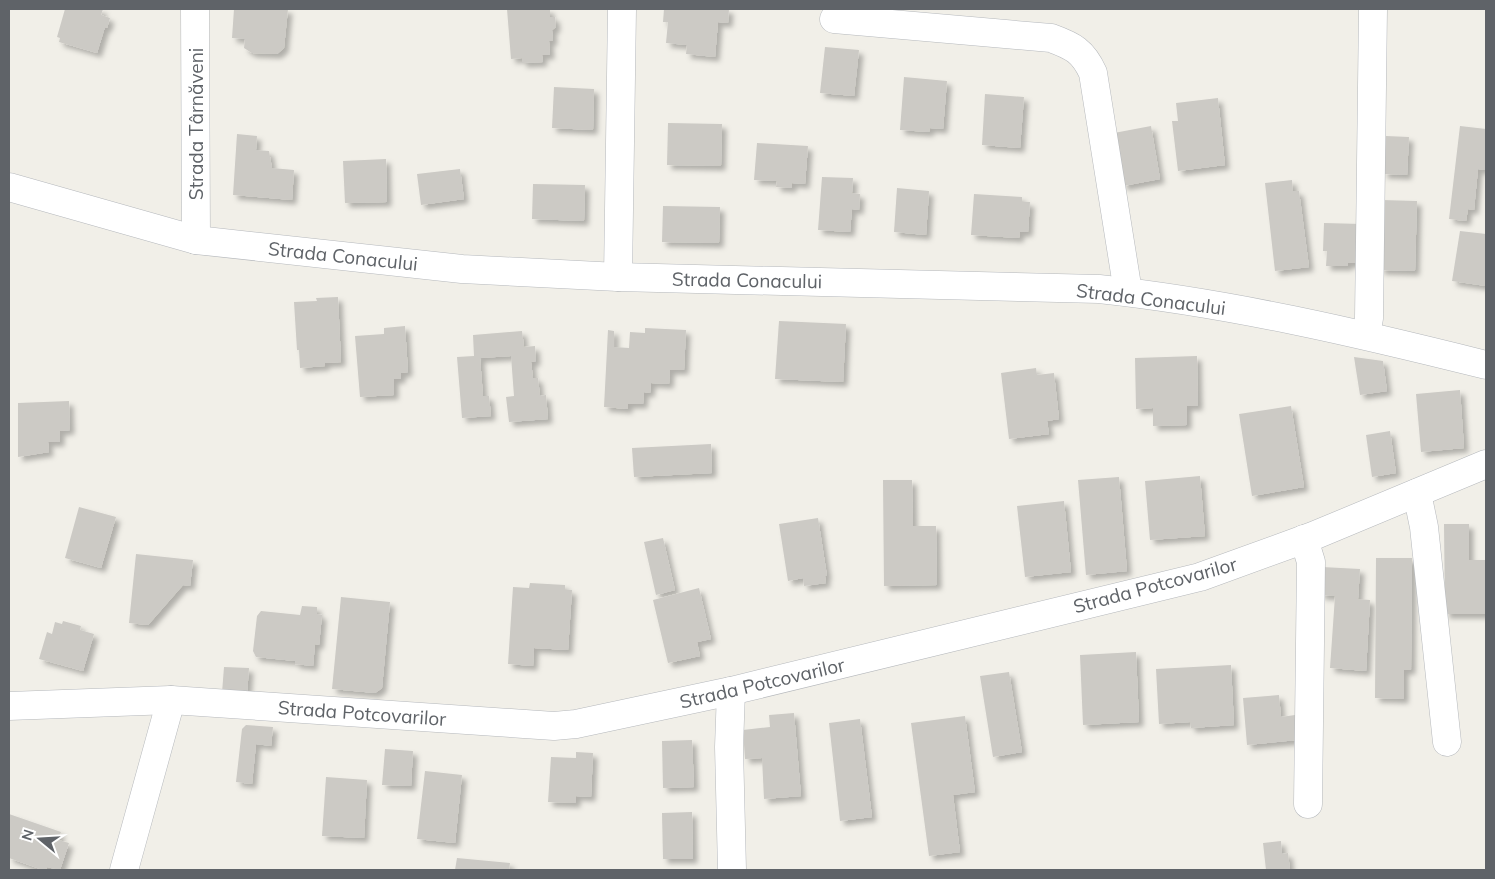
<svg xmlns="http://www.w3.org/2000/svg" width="1495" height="879" font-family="Mulish,sans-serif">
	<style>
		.building { fill: #cccac5; filter: url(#shadow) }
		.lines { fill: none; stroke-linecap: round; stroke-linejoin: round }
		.minor-casing { stroke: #b5b8bc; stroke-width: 29 }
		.minor { stroke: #fff; stroke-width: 28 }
		.labels { text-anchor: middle; stroke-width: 4; stroke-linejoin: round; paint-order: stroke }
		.street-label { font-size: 19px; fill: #5f6368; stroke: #fff }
	</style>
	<defs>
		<filter id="shadow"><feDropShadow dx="4.5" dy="4.5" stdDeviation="2.5" flood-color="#0004"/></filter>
	</defs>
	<rect width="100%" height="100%" fill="#f1efe8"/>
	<g class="building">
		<polygon points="65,9 103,9 101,15 110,18 107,28 105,27 97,53 59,42 60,38 57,37"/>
		<polygon points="234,9 288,9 284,48 277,54 252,53 244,48 245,39 232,38"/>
		<polygon points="507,9 550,9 550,17 555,17 556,27 552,30 553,41 549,41 550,55 542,55 543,62 522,63 522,58 511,59"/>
		<polygon points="664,9 729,9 728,23 718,22 715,57 686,54 687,45 666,43 668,22 663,22"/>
		<polygon points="825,47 859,50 854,96 820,93"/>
		<polygon points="904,77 947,81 943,129 930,128 929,132 900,130"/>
		<polygon points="554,87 594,89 593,130 552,128"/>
		<polygon points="985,94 1024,97 1020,148 982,145"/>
		<polygon points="1218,98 1225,165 1178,171 1172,121 1178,121 1176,103"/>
		<polygon points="668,123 722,124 721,166 667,165"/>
		<polygon points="1151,126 1160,179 1123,186 1114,133"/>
		<polygon points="1460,126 1486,129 1485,170 1478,169 1474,210 1468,209 1466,221 1449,219"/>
		<polygon points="237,134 257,136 256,150 269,151 272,168 294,170 292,200 233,195"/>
		<polygon points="1386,136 1409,137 1407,175 1383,174"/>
		<polygon points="757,143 808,146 805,184 792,183 792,188 776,187 777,181 754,180"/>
		<polygon points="386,159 387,202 345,203 343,161"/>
		<polygon points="460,169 464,199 421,205 417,174"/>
		<polygon points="822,177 853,178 852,193 860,194 859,210 852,209 850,232 818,230"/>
		<polygon points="1292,180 1293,191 1299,191 1309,267 1275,271 1265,183"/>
		<polygon points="533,184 585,185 584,221 532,219"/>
		<polygon points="897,188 929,191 926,235 894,232"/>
		<polygon points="974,194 1022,197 1022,202 1030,202 1028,232 1020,232 1019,238 971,235"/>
		<polygon points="1381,200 1417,201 1415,271 1380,270"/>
		<polygon points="663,206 720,207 719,243 662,242"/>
		<polygon points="1324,223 1362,224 1361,263 1348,263 1348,266 1326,266 1327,251 1323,251"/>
		<polygon points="1460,231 1486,234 1486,286 1452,281"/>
		<polygon points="338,297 341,362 325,363 325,366 300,368 299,350 297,350 294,302 317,301 316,298"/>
		<polygon points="779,321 846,324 843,382 775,379"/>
		<polygon points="405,326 408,372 401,373 401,379 394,379 394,395 360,397 355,336 384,334 384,328"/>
		<polygon points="645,328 686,330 684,370 670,370 669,384 651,383 650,393 644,392 643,404 628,404 628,409 604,407 608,330 614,331 614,347 629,348 630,332 645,333"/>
		<polygon points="522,331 524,347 535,346 536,361 531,362 533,378 538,378 540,396 546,395 548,419 509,422 506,397 514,396 511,356 480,358 483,396 489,396 491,416 462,418 457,357 474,356 473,335"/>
		<polygon points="1197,356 1198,406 1187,406 1187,425 1153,426 1153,408 1136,409 1135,358"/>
		<polygon points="1354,357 1383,361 1387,391 1360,395"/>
		<polygon points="1036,368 1037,375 1054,373 1059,419 1047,421 1049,434 1009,439 1001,373"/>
		<polygon points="1460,390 1464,448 1421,452 1416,394"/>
		<polygon points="69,401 70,430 60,431 60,442 48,442 49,452 18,457 18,403"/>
		<polygon points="1291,406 1304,487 1252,496 1239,414"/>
		<polygon points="1390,431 1396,473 1372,477 1366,435"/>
		<polygon points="711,444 712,473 634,477 632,448"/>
		<polygon points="1200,476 1205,536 1150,540 1145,481"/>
		<polygon points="1119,477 1127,571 1086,575 1078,480"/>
		<polygon points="883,480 912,480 913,526 936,526 937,585 884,586"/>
		<polygon points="1064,501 1071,572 1025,577 1017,506"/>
		<polygon points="79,507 116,517 101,568 65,558"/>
		<polygon points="818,518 827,576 825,576 826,583 804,586 803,578 788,581 779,524"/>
		<polygon points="1444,524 1469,524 1469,560 1486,560 1486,614 1445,614"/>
		<polygon points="663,538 675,590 656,595 644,542"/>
		<polygon points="136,554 193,560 190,586 183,585 148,625 129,623"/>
		<polygon points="1376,558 1412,558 1411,670 1404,670 1404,699 1375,698"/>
		<polygon points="1322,567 1360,569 1358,599 1370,600 1366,671 1330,668 1335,596 1320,595"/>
		<polygon points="530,583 565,585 565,590 572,590 568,650 534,648 533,666 508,664 513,587 529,588"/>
		<polygon points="699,588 711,639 697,642 700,656 668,663 653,600"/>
		<polygon points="341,597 390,602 382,688 375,693 332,689"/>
		<polygon points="302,606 317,607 317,614 322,615 319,645 315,644 313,666 295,664 295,661 256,657 253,651 257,616 261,611 300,615"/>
		<polygon points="63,621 81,626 80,630 94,634 83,671 39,659 47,632 52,634 55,622 62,624"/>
		<polygon points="1136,652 1139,722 1083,725 1080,655"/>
		<polygon points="1231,665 1234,725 1191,728 1190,722 1159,724 1156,669"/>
		<polygon points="224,667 249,668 247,694 222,693"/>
		<polygon points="1009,672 1022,752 993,757 980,676"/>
		<polygon points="1279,695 1281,717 1295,715 1297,740 1247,745 1243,698"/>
		<polygon points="794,713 801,796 764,799 762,758 745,759 743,730 770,727 769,715"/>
		<polygon points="965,716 975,792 953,795 960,852 929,856 911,723"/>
		<polygon points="860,719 872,817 840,821 829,723"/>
		<polygon points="246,725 273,727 271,746 256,744 252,784 236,782 242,729"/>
		<polygon points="692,740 694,787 663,788 662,741"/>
		<polygon points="385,749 413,751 411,786 382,785"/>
		<polygon points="576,752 593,753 591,797 576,796 576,803 548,802 551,757 576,758"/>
		<polygon points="425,771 462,775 455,843 417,839"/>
		<polygon points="326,777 367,780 364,838 322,836"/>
		<polygon points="692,812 693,859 663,859 662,813"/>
		<polygon points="9,814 61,832 58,840 69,843 60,870 47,867 46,870 43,870 9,858"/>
		<polygon points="1281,841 1282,854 1288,853 1290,870 1266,870 1263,843"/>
		<polygon points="457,858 510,863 509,870 455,870"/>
	</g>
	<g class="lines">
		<defs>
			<g id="minor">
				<polyline points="195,9 196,240"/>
				<path d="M 834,19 L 1051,38 C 1073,46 1083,51 1093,73 L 1128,292"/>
				<path d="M 9,187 L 196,240 L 462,269 L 618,277 L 1099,289 C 1230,303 1358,333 1486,365"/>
				<polyline points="618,277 622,9"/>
				<polyline points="1366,335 1369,318 1373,9"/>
				<polyline points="1417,493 1424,527 1447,742"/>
				<polyline points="1304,539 1311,562 1308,804"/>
				<polyline points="731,691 729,747 732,870"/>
				<polyline points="9,706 171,700 554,726 576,724 731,691 1200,577 1313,536 1486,464"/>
				<polyline points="124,870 171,700"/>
			</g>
		</defs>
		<use href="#minor" class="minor-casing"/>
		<use href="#minor" class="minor"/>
	</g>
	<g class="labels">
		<g class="street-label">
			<text transform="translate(196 124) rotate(-90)" y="7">Strada Târnăveni</text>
			<text transform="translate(343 256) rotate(6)" y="7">Strada Conacului</text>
			<text transform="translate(747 280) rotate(1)" y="7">Strada Conacului</text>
			<text transform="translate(1151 299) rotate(7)" y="7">Strada Conacului</text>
			<text transform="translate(1155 585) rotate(-15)" y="7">Strada Potcovarilor</text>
			<text transform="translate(762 683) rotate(-13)" y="7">Strada Potcovarilor</text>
			<text transform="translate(362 713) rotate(4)" y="7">Strada Potcovarilor</text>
		</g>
	</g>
	<rect width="1495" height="879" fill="none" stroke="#5f6368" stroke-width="20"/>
	<g transform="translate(40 839) rotate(288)" stroke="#ffffff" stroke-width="4" paint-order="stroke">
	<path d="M0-4L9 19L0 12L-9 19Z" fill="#5f6368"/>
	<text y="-8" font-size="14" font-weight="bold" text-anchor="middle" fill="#5f6368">N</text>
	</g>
</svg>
